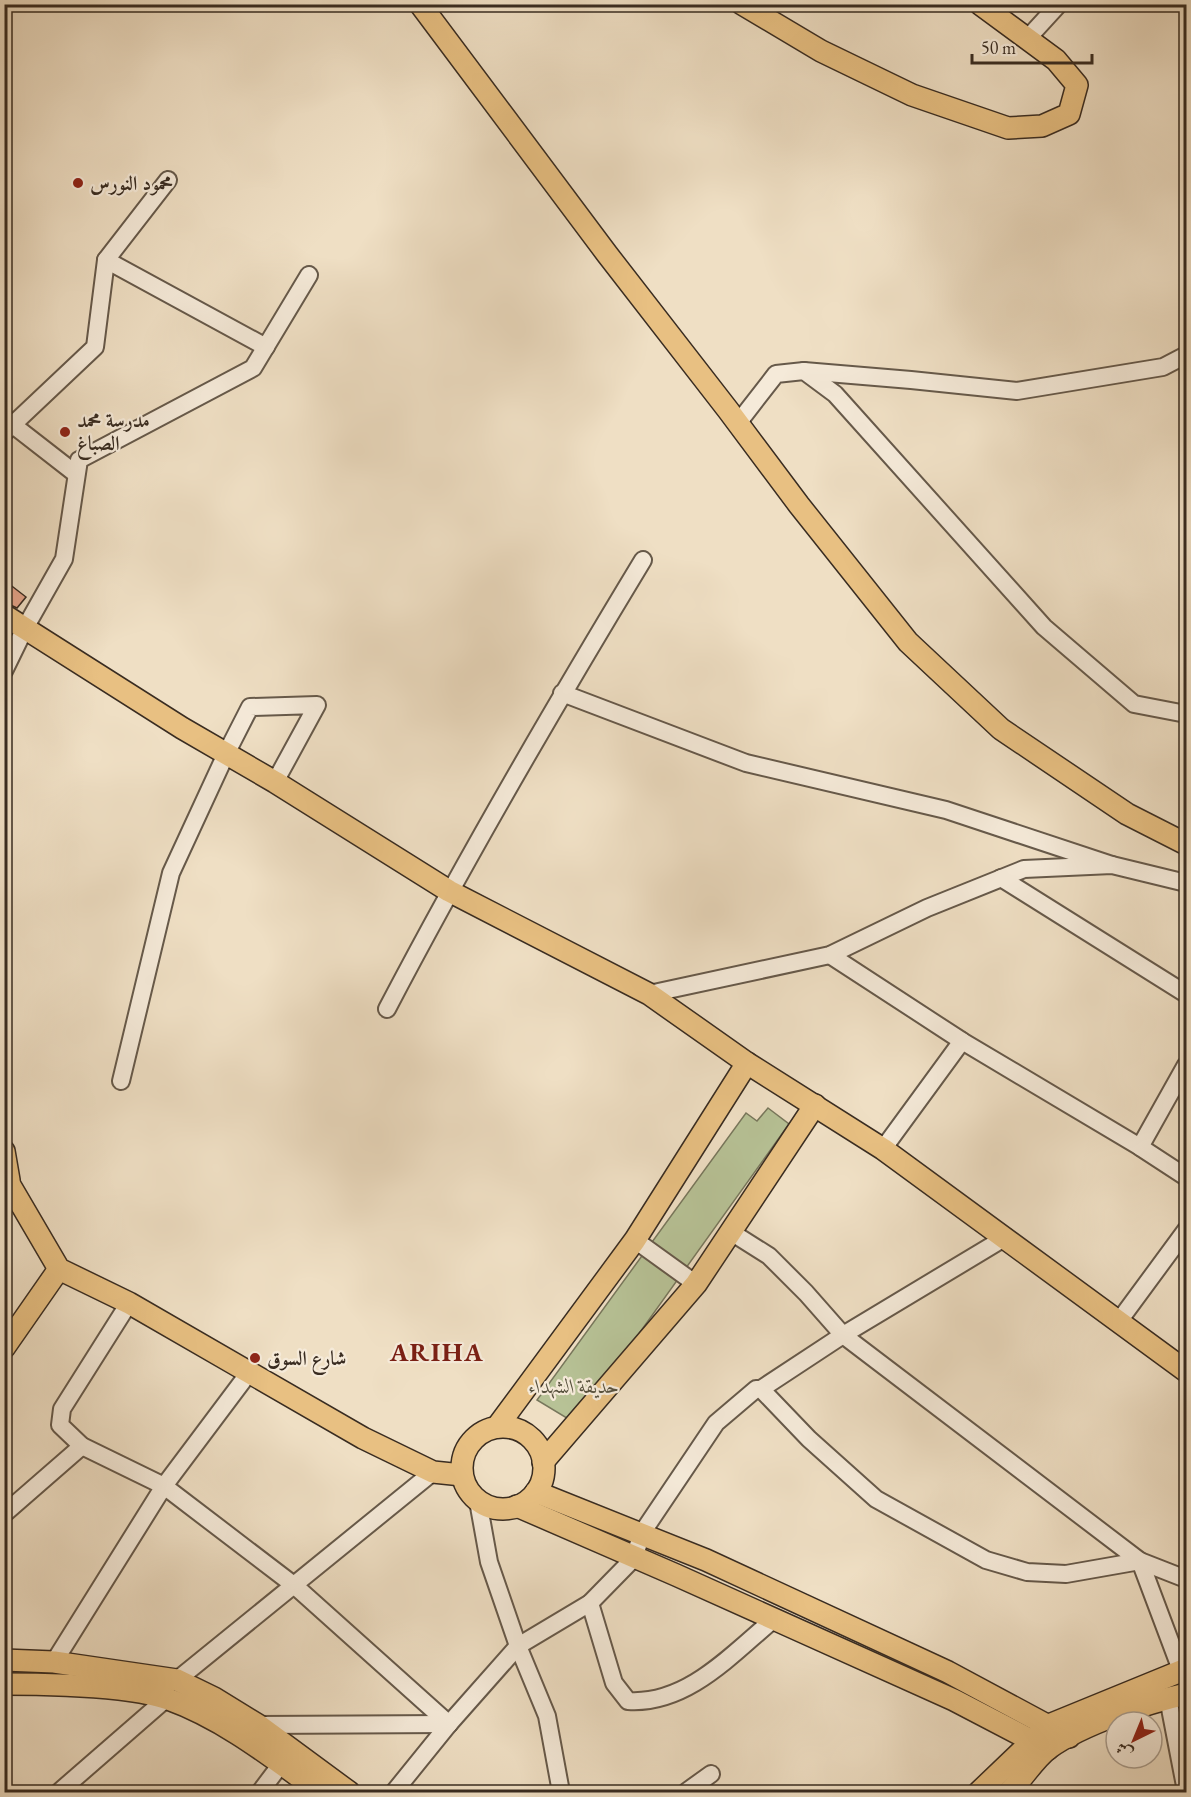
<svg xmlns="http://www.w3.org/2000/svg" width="1191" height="1797" font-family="'EB Garamond',Amiri,serif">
<rect width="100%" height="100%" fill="#efdfc4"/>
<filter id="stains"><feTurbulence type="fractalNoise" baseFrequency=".00333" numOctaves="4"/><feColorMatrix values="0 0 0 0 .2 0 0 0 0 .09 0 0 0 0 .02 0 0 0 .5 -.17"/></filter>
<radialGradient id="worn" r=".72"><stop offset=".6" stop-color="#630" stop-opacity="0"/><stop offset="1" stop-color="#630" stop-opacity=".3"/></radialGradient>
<path fill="#b7c296" stroke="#78775c" stroke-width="1.5" d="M768,1108L789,1124L575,1423L537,1400L746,1113L757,1121Z"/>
<path fill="#e4a48a" stroke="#392c21" stroke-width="1.5" d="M4,580L26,597L17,608L4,602Z"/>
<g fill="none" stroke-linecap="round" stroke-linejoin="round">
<defs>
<g id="minor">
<path d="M1027,39L1059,4"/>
<path d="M106,260L266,347"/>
<path d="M804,371L911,380L1017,391L1163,367L1186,355"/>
<path d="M4,418L76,474"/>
<path d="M738,423L776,374L804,371L835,394L1044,627L1134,704L1186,714"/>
<path d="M4,433L95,347L106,260L168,180"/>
<path d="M4,671L25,628L64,559L79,460L253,368L309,275"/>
<path d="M562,693L746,763L946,810L1112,865"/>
<path d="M1001,878L1186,994"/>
<path d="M830,955L962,1041L1140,1147L1186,1177"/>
<path d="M649,994L830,955L927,908L1024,869L1112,865L1186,883"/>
<path d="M387,1009C467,856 554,707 643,560"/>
<path d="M121,1081L171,873L226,754L250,707L317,705L275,782"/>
<path d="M1140,1147L1186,1065"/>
<path d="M883,1149L962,1041"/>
<path d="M731,1232L769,1256L806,1293L843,1335L1140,1561L1181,1670"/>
<path d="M635,1240L696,1284"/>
<path d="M129,1303L62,1409L60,1425L82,1446L164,1486L295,1586L449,1724"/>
<path d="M1119,1321L1186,1230"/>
<path d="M761,1389L809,1439L876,1499L986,1560L1027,1572L1066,1574L1140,1561L1186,1579"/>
<path d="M478,1501L489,1562L518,1646L547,1716L561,1792"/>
<path d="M4,1514L82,1446"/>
<path d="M590,1603L614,1683L628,1701C687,1705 732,1654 774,1619"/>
<path d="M54,1662L164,1486L248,1374"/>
<path d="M177,1680L433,1472"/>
<path d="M1168,1698L1186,1791"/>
<path d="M258,1725L449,1724"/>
<path d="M59,1792L167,1698"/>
<path d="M260,1792L281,1764"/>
<path d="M394,1792L449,1724L518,1646L590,1603L634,1558L642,1533L716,1423L756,1389H761L843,1335L1006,1237"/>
<path d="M686,1792L711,1774"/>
</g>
<g id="major">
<path d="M420,4L607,254L728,410L799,505L908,642L1001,729L1127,814L1186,844"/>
<path d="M742,4L821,51L912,95L1008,128L1042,126L1069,114L1077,85L1056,60L980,4"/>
<path d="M4,615L182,728L275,782L449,891L649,994L747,1063L883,1149L1186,1371"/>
<path d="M4,1151L9,1180"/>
<path d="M4,1175L59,1269L129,1303L363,1438L433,1472L462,1475"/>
<path d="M4,1348L59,1269"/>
<circle cx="503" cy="1468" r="41"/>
<path d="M497,1427L635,1240L747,1063"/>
<path d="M543,1462L696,1284L815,1105"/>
<path d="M536,1492L706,1560L948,1672L1069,1737"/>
<path d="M517,1506L676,1575L954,1700L1048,1749"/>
<path d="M4,1660L54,1662L177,1680L214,1698L258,1725L349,1792"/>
<path d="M4,1684C43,1684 81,1685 119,1689C136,1691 152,1693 168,1699C224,1719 273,1758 320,1792"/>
<path d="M979,1792L1049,1725L1186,1669"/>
<path d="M1009,1792C1023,1779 1034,1759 1049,1748C1083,1724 1146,1703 1186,1694"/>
</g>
</defs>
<use href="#minor" stroke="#66594a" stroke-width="20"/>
<use href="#major" stroke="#392c21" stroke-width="24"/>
<use href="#minor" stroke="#f5ead9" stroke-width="16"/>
<use href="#major" stroke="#e8c082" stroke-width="21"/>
</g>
<g fill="#8f2418" stroke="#f5ead9" stroke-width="2">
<circle cx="78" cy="183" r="6"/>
<circle cx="65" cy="432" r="6"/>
<circle cx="255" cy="1358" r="6"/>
</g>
<g text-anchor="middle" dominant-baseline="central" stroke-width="4.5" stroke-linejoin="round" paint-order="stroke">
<g font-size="20" font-weight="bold" fill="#392c21" stroke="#f5ead9" text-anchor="start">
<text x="90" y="183">محمود النورس</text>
<text x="77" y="420">مدرسة محمد<tspan x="77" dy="23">الصباغ</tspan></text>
<text x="267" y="1358">شارع السوق</text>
</g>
<g font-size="20" font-style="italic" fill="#58523e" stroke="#f5ead9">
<text x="574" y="1386">حديقة الشهداء</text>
</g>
<g font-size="26" font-weight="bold" letter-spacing="1.5" fill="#7a1f14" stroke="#f5ead9">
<text x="437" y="1352">ARIHA</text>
</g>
</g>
<rect width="1191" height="1797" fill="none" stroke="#efdfc4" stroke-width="24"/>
<rect x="6" y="6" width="1179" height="1785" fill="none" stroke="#392c21" stroke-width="3"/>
<rect x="12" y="12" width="1167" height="1773" fill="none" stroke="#392c21" stroke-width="1.5"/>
<g transform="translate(1134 1740) rotate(223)"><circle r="28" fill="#f5ead9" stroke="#aa9e8f" stroke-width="1.5"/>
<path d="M0-4.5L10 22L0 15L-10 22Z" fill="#8f2418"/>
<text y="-9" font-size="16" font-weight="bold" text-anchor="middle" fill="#392c21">ش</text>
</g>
<path d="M972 54v9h120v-9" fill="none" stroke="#392c21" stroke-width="3"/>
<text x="981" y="54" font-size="18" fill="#392c21" stroke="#f5ead9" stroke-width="4.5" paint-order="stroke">50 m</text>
<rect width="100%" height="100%" filter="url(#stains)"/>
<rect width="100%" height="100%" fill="url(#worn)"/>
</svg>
